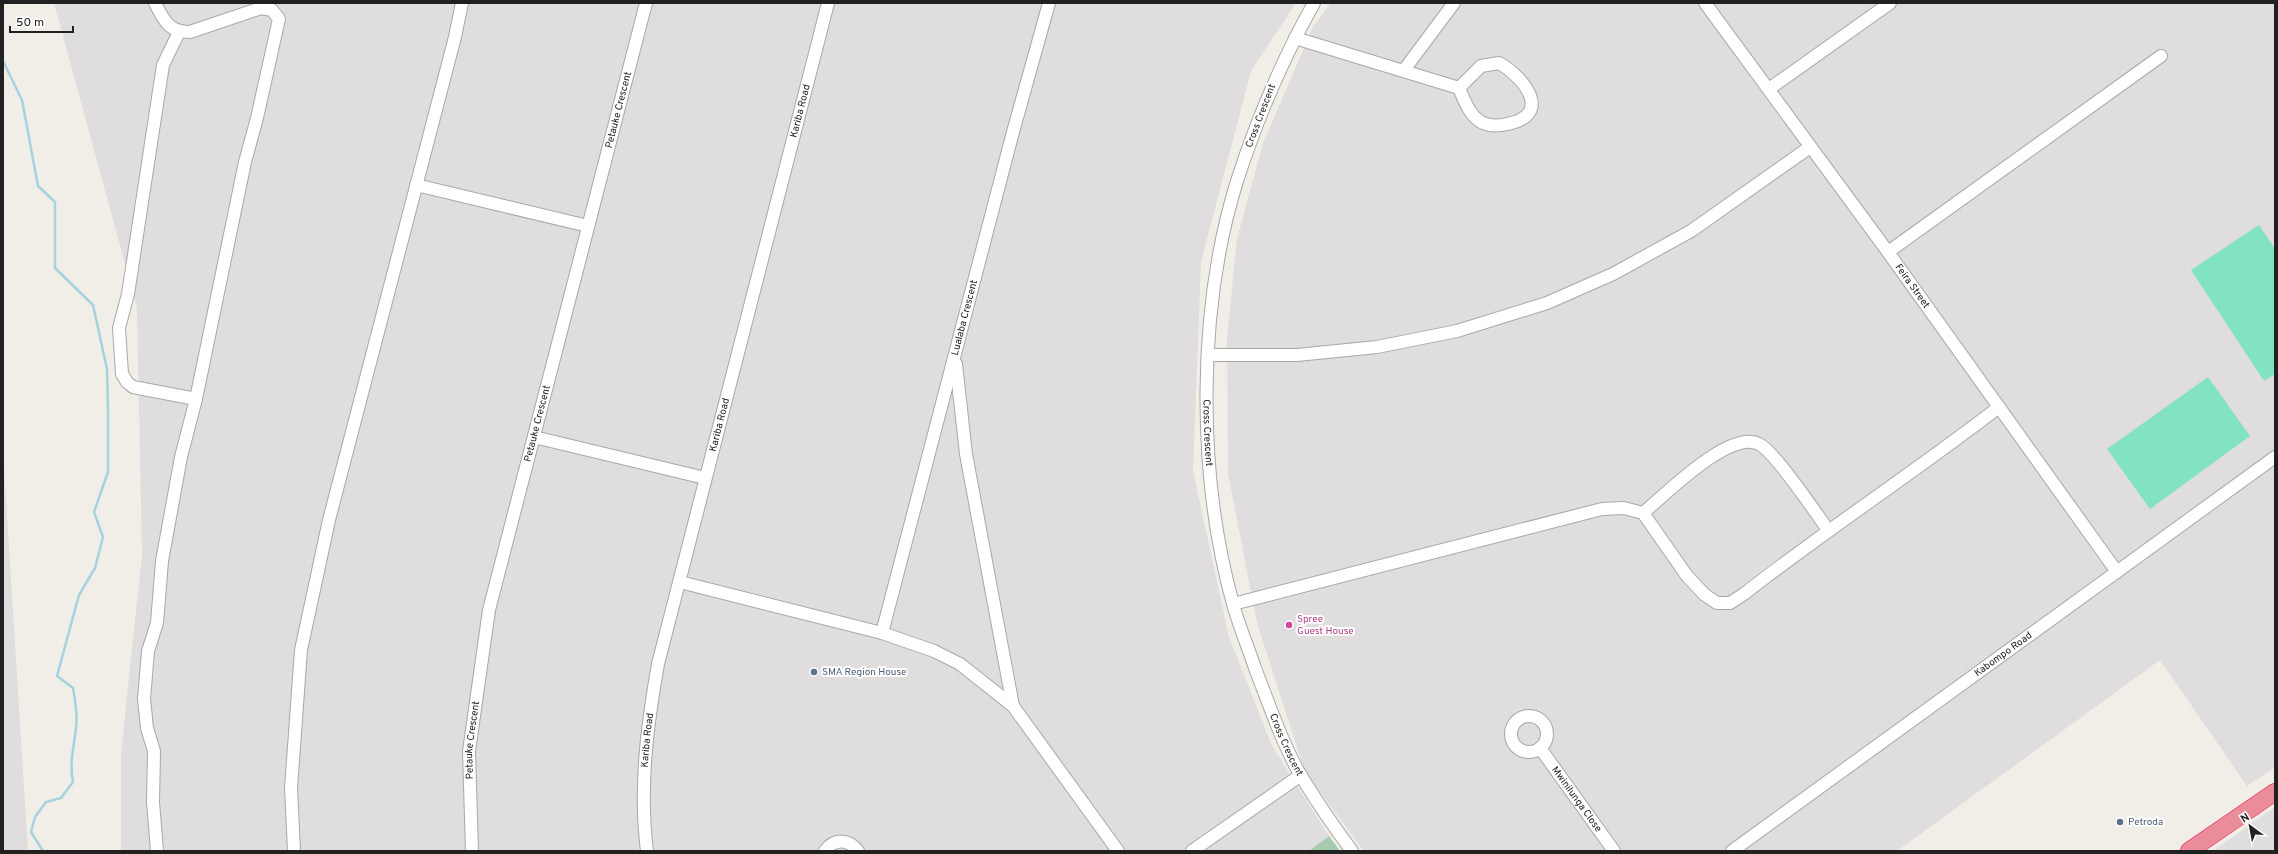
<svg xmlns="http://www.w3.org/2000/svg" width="2278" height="854" font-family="Overpass,sans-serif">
<rect width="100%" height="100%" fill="#f1eee7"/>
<g fill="#dfdddd">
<path d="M54,3H1296L1251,71L1201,262L1193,471L1229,637L1272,746L1329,836L1309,851H121V753L142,555L137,308Z"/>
<path d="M1331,3H2275V767L2247,786L2160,660L1897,851H1364L1305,772L1257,623L1228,473L1227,338L1237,239L1263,143L1313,27Z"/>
<path d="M3,451L28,851H3Z"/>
<path d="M2275,807V851H2213Z"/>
</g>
<path fill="#a7cbad" d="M1329,836L1340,851H1309Z"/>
<g fill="#82e3c0">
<path d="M2259,225L2275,249V374L2264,381L2191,270Z"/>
<path d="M2208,377L2250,436L2150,509L2107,449Z"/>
</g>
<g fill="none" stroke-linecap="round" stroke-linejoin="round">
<path stroke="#a6d2e0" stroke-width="2.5" d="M3,61L22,100L38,186L55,202V268L93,305L107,369L108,409V472L94,512L103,537L95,568L79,595L57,676L73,688C75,700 78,714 76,728C74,747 69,763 73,782L61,798L46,802L35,817L31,832L43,851"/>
<defs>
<g id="minor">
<path d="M155,3C164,20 168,32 190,32L261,8L272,10L279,19L257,118L245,162L196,399L181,457L162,561L157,623L148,651L144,699L147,728L154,751L153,802L157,851"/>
<path id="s1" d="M1314,3C1282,60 1257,119 1237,181C1197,310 1197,474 1233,604C1239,626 1248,647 1255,668C1269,704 1282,743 1301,776C1317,802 1334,827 1352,851"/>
<path id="s2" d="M1705,3L1888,252L2117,572"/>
<path d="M179,32L163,65L128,294L119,328L122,374L127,382L133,387L196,399"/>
<path d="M1295,38L1459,88C1464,100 1470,117 1483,123C1490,126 1499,126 1507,124C1554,115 1524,77 1499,63L1481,66L1459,88"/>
<path d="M1404,70L1454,3"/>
<path d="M1769,89L1890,3"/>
<path d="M416,185L588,226"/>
<path d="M1888,252L2161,56"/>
<path d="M1208,355H1297L1377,347L1457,331L1547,303L1613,274L1691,231L1810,147"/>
<path d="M956,364L966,454L1013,706"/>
<path d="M534,437L705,478"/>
<path d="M1643,513C1666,494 1730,429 1759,444C1774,451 1816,513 1828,530"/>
<path d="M680,582L882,633L934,651L960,664L1013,706L1118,851"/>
<path d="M1233,604L1602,509L1624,508L1643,513L1687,576L1705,595L1717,603H1730L1744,594C1827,529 1915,472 1999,407"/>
<path id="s3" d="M882,633L1013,132L1049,3"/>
<circle cx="1529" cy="734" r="18"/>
<path id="s4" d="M1540,748L1614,851"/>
<path d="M294,851L291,788L301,650L329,520L455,37L462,3"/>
<path id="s5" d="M472,851L469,751L489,610L646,3"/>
<path id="s6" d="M647,851C639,788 647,726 658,664L828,3"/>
<path d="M825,851C834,838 849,839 858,851"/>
<path d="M1192,851L1301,775"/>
<path id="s7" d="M1732,851L2275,457"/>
</g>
<path id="highway" d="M2189,851L2275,792"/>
</defs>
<use href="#minor" stroke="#a8a8a8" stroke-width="14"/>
<use href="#highway" stroke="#e3205e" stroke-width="18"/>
<use href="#minor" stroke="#fff" stroke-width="12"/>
<use href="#highway" stroke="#eb8c9b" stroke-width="17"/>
</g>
<circle fill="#d1479c" stroke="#fff" stroke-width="1.5" cx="1289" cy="625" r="4"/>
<g fill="#5c6f8a" stroke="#fff" stroke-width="1.5">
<circle cx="814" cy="672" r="4"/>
<circle cx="2120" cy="822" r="4"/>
</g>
<g text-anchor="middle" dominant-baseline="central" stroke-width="4" stroke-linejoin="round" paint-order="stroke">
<g font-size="10" fill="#212121" stroke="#fff">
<text stroke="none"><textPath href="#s5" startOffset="759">Petauke Crescent</textPath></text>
<text stroke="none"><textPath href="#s6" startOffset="759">Kariba Road</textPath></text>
<text transform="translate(1261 116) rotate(-69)">Cross Crescent</text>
<text stroke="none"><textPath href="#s2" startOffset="351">Feira Street</textPath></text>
<text stroke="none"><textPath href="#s3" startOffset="326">Lualaba Crescent</textPath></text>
<text stroke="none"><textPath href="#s5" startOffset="435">Petauke Crescent</textPath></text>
<text stroke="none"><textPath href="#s6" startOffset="435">Kariba Road</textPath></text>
<text stroke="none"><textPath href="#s1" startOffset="449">Cross Crescent</textPath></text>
<text stroke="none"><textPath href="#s7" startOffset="335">Kabompo Road</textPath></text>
<text stroke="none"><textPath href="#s5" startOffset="111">Petauke Crescent</textPath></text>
<text stroke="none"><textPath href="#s6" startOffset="111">Kariba Road</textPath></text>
<text stroke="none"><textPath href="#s1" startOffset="773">Cross Crescent</textPath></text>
<text stroke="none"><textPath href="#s4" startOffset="63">Mwinilunga Close</textPath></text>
</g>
<g font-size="10" fill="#b23c85" stroke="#fff" text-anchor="start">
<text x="1297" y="619">Spree<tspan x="1297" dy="12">Guest House</tspan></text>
</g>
<g font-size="10" fill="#4e5e75" stroke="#fff" text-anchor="start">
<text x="822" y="672">SMA Region House</text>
<text x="2128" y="822">Petroda</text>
</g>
</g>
<rect width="2278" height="854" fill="none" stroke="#212121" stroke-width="8"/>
<g transform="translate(2250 826) rotate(328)" stroke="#ffffff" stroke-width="3" paint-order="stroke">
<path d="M0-3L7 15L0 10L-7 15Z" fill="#212121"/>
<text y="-6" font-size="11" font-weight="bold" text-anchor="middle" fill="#212121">N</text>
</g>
<path d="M10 26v6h63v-6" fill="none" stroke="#212121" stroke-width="2"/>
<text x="16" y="26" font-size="12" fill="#212121" stroke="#ffffff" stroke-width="3" paint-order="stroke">50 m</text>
</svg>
